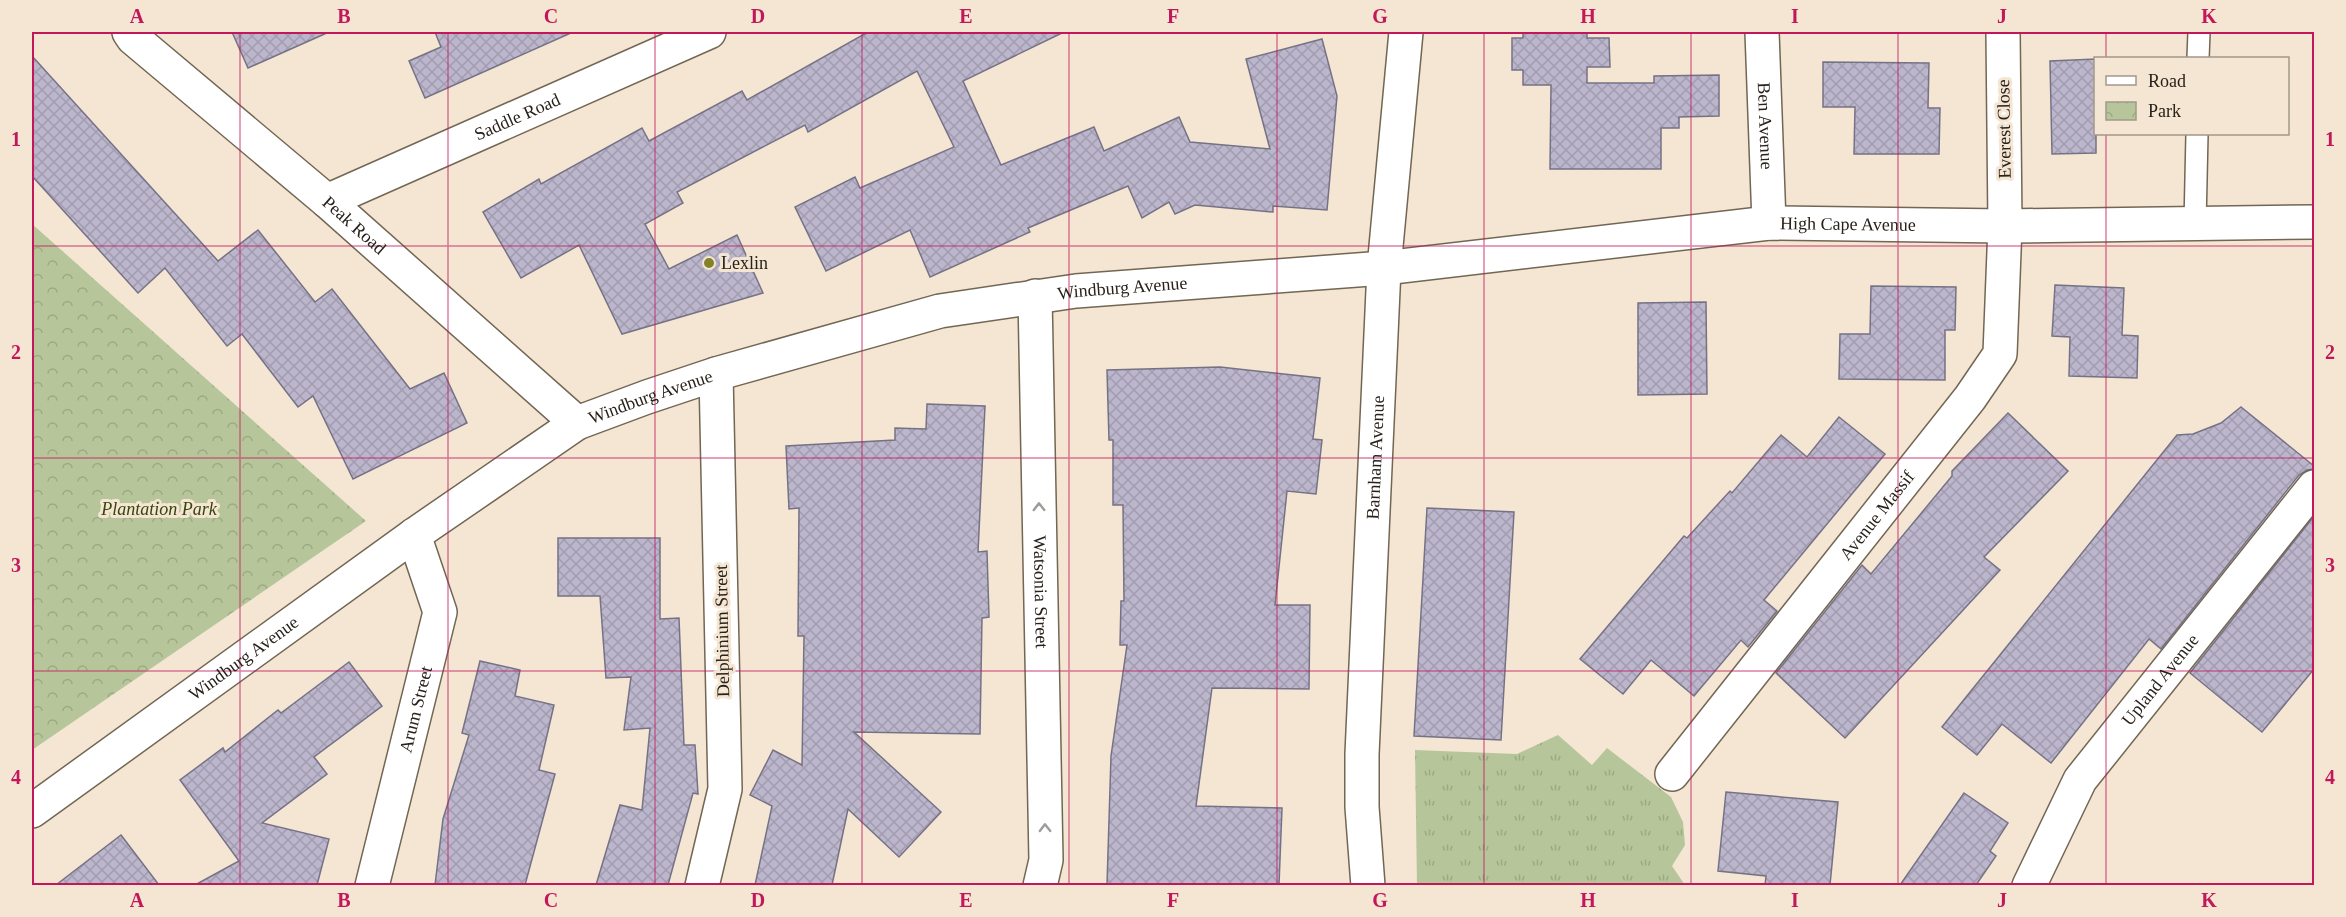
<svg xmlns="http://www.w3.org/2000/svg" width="2346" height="917" font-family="Georgia,serif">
<defs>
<pattern id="grass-tufts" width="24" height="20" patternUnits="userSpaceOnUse" patternTransform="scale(1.5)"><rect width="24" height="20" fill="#b6c69a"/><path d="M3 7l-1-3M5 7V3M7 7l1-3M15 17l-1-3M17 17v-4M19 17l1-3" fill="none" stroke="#9caa84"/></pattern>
<pattern id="park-crowns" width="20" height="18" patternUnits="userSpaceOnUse" patternTransform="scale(1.5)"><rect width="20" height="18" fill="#b6c69a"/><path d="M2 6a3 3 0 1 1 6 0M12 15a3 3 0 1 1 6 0" fill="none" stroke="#9caa84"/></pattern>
<pattern id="building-cross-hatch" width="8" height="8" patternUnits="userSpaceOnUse" patternTransform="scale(1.5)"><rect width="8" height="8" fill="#bbb6cc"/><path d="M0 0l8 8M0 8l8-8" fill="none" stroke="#a19caf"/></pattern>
</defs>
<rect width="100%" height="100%" fill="#f4e6d2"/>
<path fill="url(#grass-tufts)" d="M1558,735L1592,765L1607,748L1671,797L1683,822L1685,845L1672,866L1685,885H1417L1415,750L1517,754Z"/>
<path fill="url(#park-crowns)" d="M32,224L366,521L32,750Z"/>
<g fill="url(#building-cross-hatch)" stroke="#767286" stroke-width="1.5">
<path d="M232,32H329L248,68Z"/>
<path d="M435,32H573L425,98L409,61L441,47Z"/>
<path d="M868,32H1064L963,81L1001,165L1094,127L1104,151L1179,117L1190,142L1270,149L1246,59L1322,39L1337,96L1327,210L1273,206V212L1195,205L1175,214L1169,202L1142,218L1128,186L1028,228L1030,232L930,277L910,230L826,271L795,207L855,177L860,188L954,147L917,71L808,132L805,125L677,192L683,203L645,224L669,269L737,235L763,293L622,334L579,245L521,278L483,212L539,179L541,184L642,128L649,141L742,91L747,100Z"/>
<path d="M1523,32H1587V38H1609L1610,67H1587V83H1654V76L1719,75V116L1679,117V128H1661V169H1550L1551,85H1523V70H1512V38H1523Z"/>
<path d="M32,56L218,261L258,230L315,302L332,289L410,389L444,373L467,423L353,479L313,396L298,407L242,334L227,346L165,268L138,293L32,176Z"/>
<path d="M2096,59V153L2052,154L2050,61Z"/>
<path d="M1823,62L1929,63L1928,108H1940L1939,154H1854L1855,107H1823Z"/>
<path d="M2055,285L2124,288L2122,335L2138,336L2137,378L2069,376L2070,337L2052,336Z"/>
<path d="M1871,286L1956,287L1955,330H1945V380L1839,379L1840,334H1870Z"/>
<path d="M1706,302L1707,394L1638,395V303Z"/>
<path d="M1220,367L1320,378L1313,439L1322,440L1316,494L1287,491L1275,605H1310L1309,689L1212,688L1196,806L1282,808L1279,885H1107L1111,756L1127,645H1120L1121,601H1124L1123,505H1113V440H1109L1107,370Z"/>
<path d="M927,404L985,406L978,552L987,551L989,617L982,618L980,734L854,732L941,812L899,857L848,809L832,885H755L772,806L750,795L773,750L802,765L804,636H798L799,508L789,509L786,446L895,440V428L926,429Z"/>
<path d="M2241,407L2314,466V469L2307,470L2299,475L2161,649L2149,639L2051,763L2002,724L1977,755L1942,727L2177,435L2193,434L2221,423Z"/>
<path d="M2008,413L2068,471L1984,557L2000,570L1845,738L1776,673L1862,565L1871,574L1952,476V471Z"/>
<path d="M1839,417L1885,454L1764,600L1777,611L1748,647L1741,640L1694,696L1651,660L1623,694L1580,659L1684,536L1687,538L1730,491L1732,493L1781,435L1807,457Z"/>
<path d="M1427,508L1514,512L1501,740L1414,736Z"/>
<path d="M2314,516V669L2262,732L2190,673Z"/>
<path d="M558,538H660V619L679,618L684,745H695L698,794L693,793L668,885H596L620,805L642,810L650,728L624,730L631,677L606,678L600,596H558Z"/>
<path d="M480,661L520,670L515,696L554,705L539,770L555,774L525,885H435L443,819L469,735L462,733Z"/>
<path d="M349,662L382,706L314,757L327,774L262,823L329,839L317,885H195L239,861L180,780L223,748L225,752L278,710L281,713Z"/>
<path d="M1726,792L1838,802L1830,885H1765L1766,876L1718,871Z"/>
<path d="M1964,793L2008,823L1990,851L1996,856L1976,885H1900Z"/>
<path d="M121,835L159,885H56Z"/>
</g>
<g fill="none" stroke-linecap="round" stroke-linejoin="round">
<defs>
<g id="lane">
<path d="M2198,58L2199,32"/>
<path d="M2195,224L2197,134"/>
</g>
<g id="street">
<path id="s1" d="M129,32L133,38L327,201L577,423"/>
<path id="s2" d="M1762,32L1769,223"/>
<path id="s3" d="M327,201L709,32"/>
<path id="s4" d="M1035,296L1046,860L1040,886"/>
<path id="s5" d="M1672,774L1970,398L2000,354L2005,226L2003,32"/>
<path id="s6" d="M32,811L414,535L577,423L647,397L716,374L940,311L1076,291L1384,268L1769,223L2005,226L2314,222"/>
<path id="s7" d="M372,886L440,612L414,535"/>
<path d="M702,886L725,789L716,374"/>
<path id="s8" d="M1368,886L1362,807V754L1384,268L1406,32"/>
<path id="s9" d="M2029,886L2080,780L2314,487"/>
</g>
</defs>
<use href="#lane" stroke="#726654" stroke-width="24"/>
<use href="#street" stroke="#726654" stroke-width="36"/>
<use href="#lane" stroke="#fff" stroke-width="21"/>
<use href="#street" stroke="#fff" stroke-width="33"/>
</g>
<defs><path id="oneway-chevron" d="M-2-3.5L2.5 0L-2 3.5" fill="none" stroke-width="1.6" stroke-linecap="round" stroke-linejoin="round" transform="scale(1.5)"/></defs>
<g stroke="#9e9c98">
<use href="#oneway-chevron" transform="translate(1039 507) rotate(-91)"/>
<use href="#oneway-chevron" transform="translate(1045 828) rotate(-91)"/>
</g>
<path fill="none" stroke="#c2185b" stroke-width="1.5" stroke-opacity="0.55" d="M240,32V886M448,32V886M655,32V886M862,32V886M1069,32V886M1277,32V886M1484,32V886M1691,32V886M1898,32V886M2106,32V58M2106,134V886M32,246H2314M32,458H2314M32,671H2314"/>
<circle fill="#83822b" stroke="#f4e6d2" stroke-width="2" cx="709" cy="263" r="6"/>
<g text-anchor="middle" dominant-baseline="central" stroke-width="6" stroke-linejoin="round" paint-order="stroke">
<g font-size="18" fill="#28221b" stroke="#f4e6d2">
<text stroke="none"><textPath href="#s3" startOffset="208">Saddle Road</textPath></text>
<text stroke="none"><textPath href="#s2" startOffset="94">Ben Avenue</textPath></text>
<text transform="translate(2004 129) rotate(-91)">Everest Close</text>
<text stroke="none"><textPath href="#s6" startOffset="1962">High Cape Avenue</textPath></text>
<text stroke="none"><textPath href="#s1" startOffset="297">Peak Road</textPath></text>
<text stroke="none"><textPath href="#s6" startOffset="1233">Windburg Avenue</textPath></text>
<text stroke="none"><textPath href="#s6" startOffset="747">Windburg Avenue</textPath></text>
<text stroke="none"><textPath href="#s8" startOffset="429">Barnham Avenue</textPath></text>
<text stroke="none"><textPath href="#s5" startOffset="330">Avenue Massif</textPath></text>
<text stroke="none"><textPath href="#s4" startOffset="296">Watsonia Street</textPath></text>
<text transform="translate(722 631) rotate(-91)">Delphinium Street</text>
<text stroke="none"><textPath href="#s6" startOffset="261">Windburg Avenue</textPath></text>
<text stroke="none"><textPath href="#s9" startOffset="246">Upland Avenue</textPath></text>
<text stroke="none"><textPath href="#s7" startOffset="182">Arum Street</textPath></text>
</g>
<g font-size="18" fill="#28221b" stroke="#f4e6d2" text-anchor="start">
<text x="721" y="263">Lexlin</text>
</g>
<g font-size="18" font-style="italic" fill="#36450d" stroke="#f4e6d2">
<text x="159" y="509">Plantation Park</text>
</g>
</g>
<rect width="2346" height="917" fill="none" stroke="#f4e6d2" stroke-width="66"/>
<rect x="2094" y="57" width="195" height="78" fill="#f4e6d2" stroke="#a29889" stroke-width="1.5"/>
<rect x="2106" y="76" width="30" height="9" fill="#ffffff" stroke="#a29889" stroke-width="1.5"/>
<text x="2148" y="87" font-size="18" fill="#28221b">Road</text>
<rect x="2106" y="102" width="30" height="18" fill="url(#park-crowns)" stroke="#a29889" stroke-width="1.5"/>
<text x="2148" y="117" font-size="18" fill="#28221b">Park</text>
<rect x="33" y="33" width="2280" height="851" fill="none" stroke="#c2185b" stroke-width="2"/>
<g font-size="20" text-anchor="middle" font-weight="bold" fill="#c2185b">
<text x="137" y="23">A</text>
<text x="344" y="23">B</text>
<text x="551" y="23">C</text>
<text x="758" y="23">D</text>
<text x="966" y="23">E</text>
<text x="1173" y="23">F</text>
<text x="1380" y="23">G</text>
<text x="1588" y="23">H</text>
<text x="1795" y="23">I</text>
<text x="2002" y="23">J</text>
<text x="2209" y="23">K</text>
<text x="16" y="146">1</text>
<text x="2330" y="146">1</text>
<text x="16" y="359">2</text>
<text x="2330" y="359">2</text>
<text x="16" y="572">3</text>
<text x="2330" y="572">3</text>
<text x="16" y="784">4</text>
<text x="2330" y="784">4</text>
<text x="137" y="907">A</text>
<text x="344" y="907">B</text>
<text x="551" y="907">C</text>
<text x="758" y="907">D</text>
<text x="966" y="907">E</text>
<text x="1173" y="907">F</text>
<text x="1380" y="907">G</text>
<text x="1588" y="907">H</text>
<text x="1795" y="907">I</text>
<text x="2002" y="907">J</text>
<text x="2209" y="907">K</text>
</g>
</svg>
